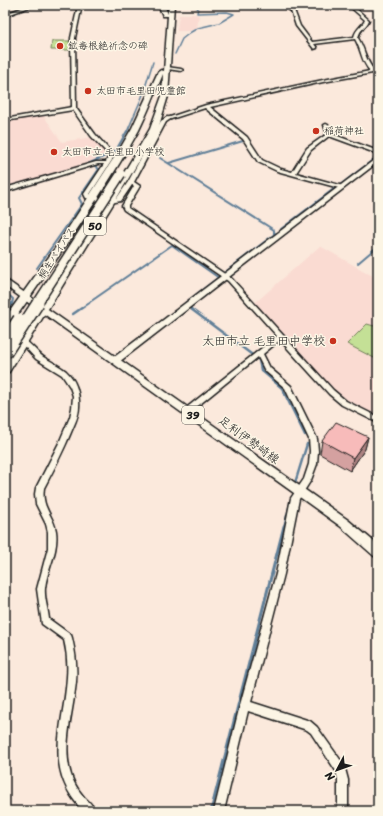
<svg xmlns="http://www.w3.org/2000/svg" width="383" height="816" font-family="Sriracha,'Klee One',sans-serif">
<rect width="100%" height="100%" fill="#fbe9dc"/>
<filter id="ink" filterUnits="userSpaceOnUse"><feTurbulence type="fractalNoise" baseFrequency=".025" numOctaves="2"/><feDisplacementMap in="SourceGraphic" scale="8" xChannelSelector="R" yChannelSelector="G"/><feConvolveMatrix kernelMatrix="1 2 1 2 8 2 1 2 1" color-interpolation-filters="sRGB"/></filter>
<g filter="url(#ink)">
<g fill="#fadbd2">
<path d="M193,14L199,15L197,28L189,31H177L179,15Z"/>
<path d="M41,115H43L62,142L93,137L103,148L105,155L85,165L5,189V121Z"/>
<path d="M320,246L378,279V416L347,401L335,391L255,303Z"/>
</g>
<g fill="#c4e096" stroke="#707e59">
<path d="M52,41H70V50H51Z"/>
<path d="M378,322V360L347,344L367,324L374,326Z"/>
</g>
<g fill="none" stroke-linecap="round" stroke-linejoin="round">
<g stroke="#607f98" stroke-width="1.5">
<path d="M175,54L182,39L191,32L198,28L219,23L234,14L227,12L197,13L198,8L193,5"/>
<path d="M127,132L142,97L153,62"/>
</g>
<g stroke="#607f98" stroke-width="2">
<path d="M156,148L159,151"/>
<path d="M115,152L127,131"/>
<path d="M160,158L274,230V235"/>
<path d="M169,163L243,141"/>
<path d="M86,165L105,156"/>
<path d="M340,185L378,156"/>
<path d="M281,229L335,188"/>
<path d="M358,263L378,246"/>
<path d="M37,268L82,204L79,198L99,169L95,166"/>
<path d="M5,292L13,299L12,304"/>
<path d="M185,303L276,233"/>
<path d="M87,304L172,245L219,278"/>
</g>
<g stroke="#607f98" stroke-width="2.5">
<path d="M191,309L259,360L261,370L282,388L305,435"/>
<path d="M73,314L89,303"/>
<path d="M5,315L12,303"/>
<path d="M295,483L307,444"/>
<path d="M284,527L290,504"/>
</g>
<path stroke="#607f98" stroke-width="3" d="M211,811L284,526"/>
<defs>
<g id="minor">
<path d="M30,5H35L5,16V14Z"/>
<path d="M78,5H82L75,38L76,108L95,134L113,154L112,160L90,194V196L94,197V199L86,198L84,194L104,164H98L5,192V188L96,162H106L109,155L91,136L73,110L5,121V119L72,107L71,38Z"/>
<path d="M282,5H286L294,10L300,26L312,42L354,37C356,28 362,27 365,20L348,5H352L369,20C366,28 360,28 358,38C365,49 365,60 374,70H378V72L323,82L210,107L247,137L262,160L281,169L292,172L307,148L327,134L324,125L326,124L328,125L332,134L378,151V154L329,136L311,150L296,173L343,186V188H339L277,171L258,162L243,139L205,108L171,119L167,118L206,105L323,80L370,71C361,61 362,51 355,39L314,44L317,48L314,49L296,26L291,11Z"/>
<path d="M167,67L181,69L183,70L181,71L168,69H167Z"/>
<path d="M131,180L140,186L128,206V208L232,279L333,390L346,401L378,417V423L342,405L329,394L280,340L263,354L270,368L291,386L317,439L318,451L317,464L311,480L299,499L284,574L251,702L310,721L317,727L344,765L348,780V811H338V780L336,771L311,733L307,730L248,711L224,811H214L240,705L276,574L291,498L304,479L309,464L310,451L309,439L285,388L265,371L258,357L189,413H185L183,411L185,409L277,336L228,281L124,210L122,206L134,186L128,182Z"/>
<path d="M16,339C28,337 36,353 45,358C52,362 60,366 66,371C76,380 80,394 79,407C79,415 75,423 72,430C64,450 54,469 44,488C41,508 53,514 56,531C59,552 47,569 45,588C44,598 48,609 49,619L71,635L72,638C76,655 78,672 75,690C72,715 64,741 69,767C71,778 76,788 84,797C88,801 93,805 95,811H83C42,767 64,728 67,677C68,665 67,652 64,640L42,624L37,589L48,548V532L46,524L36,504L35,494L36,488L59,443L70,417L72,408L73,396L70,387L62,375L36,359L25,347L16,343L15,341Z"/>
</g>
<g id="tertiary">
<path d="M167,117L172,118L166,122L134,182L121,201L110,203L90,199V197L92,196L110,199L117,198L128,182L161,121Z"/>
<path d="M378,157V162L119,362H113L112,360L113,358Z"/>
</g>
<path id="primary" d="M5,279L348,520L378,545V557L374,556L340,526L5,286Z"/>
<path id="trunk" d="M158,5H164L168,14V5H174L168,96L158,129L118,196L9,372L5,373V361L110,196L150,129L162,96L163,74C155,93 148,112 139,130C101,198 53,264 9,327L5,328V318L56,247L121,147L132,128L158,72L161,70L164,71L168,16H163Z"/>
</defs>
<use href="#minor" stroke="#1c1c1c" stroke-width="3"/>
<use href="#tertiary" stroke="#1c1c1c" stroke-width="3"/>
<use href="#primary" stroke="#1c1c1c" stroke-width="3"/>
<use href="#trunk" stroke="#1c1c1c" stroke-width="3"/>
<use href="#minor" fill="#fcf5e5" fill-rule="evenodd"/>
<use href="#tertiary" fill="#fcf5e5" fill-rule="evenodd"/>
<use href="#primary" fill="#fcf5e5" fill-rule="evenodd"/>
<use href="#trunk" fill="#fcf5e5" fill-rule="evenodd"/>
<defs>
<path id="trunk-bridge-far1" d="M37,304L121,174"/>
<g id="trunk-bridge">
<path d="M5,340L19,319"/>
<path d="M5,354L38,303"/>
</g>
</defs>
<use href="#trunk-bridge-far1" stroke="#1c1c1c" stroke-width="11" stroke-linecap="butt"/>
<use href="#trunk-bridge" stroke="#1c1c1c" stroke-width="14" stroke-linecap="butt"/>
<use href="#trunk-bridge-far1" stroke="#fcf5e5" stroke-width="8"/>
<use href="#trunk-bridge" stroke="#fcf5e5" stroke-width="11"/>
</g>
<path fill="#d4a1a0" stroke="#1c1c1c" d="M368,437L365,449L350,471L320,454L322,441Z"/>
<path fill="#ad8382" stroke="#1c1c1c" d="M368,437L365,449L350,471L353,458Z"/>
<path fill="#f7bbba" stroke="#1c1c1c" d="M336,422L368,437L353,458L322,441Z"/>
</g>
<g fill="#c8321e" stroke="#fcf5e5" stroke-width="1.5">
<circle cx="60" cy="46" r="4"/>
<circle cx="88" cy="91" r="4"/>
<circle cx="316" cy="131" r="4"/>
<circle cx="54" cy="152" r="4"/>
<circle cx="333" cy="341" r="4"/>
</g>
<g text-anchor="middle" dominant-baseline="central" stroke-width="3" stroke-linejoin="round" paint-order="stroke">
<g font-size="10" fill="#1c1c1c" stroke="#fcf5e5" text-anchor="start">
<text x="68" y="46">鉱毒根絶祈念の碑</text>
<text x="96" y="91">太田市毛里田児童館</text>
<text x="324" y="131">稲荷神社</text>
<text x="62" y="152">太田市立 毛里田小学校</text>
</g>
<g font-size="10" fill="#1c1c1c" stroke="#fcf5e5">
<text transform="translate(57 253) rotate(-57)">桐生バイパス</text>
</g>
<g fill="#fcf5e5" stroke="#5f5d58" stroke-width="1">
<rect x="84" y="217" width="22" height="18" rx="3"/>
<rect x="182" y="406" width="22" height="18" rx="3"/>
</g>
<g font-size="11" font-weight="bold" fill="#1c1c1c">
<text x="95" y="226">50</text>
<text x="193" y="415">39</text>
</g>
<g font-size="12" fill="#1c1c1c" stroke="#fcf5e5" text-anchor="end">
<text x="325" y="341">太田市立 毛里田中学校</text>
</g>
<g font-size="12" fill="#1c1c1c" stroke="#fcf5e5">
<text transform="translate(249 440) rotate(36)">足利伊勢崎線</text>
</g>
</g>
<rect width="383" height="816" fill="none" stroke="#fcf5e5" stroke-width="20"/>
<rect x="10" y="10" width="363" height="796" fill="none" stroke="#1c1c1c" stroke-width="1.5" filter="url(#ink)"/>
<g transform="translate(337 770) rotate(229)" stroke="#fcf5e5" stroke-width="3" paint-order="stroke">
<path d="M0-3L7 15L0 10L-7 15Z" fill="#1c1c1c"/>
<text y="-6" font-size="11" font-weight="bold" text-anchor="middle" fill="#1c1c1c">N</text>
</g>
</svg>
